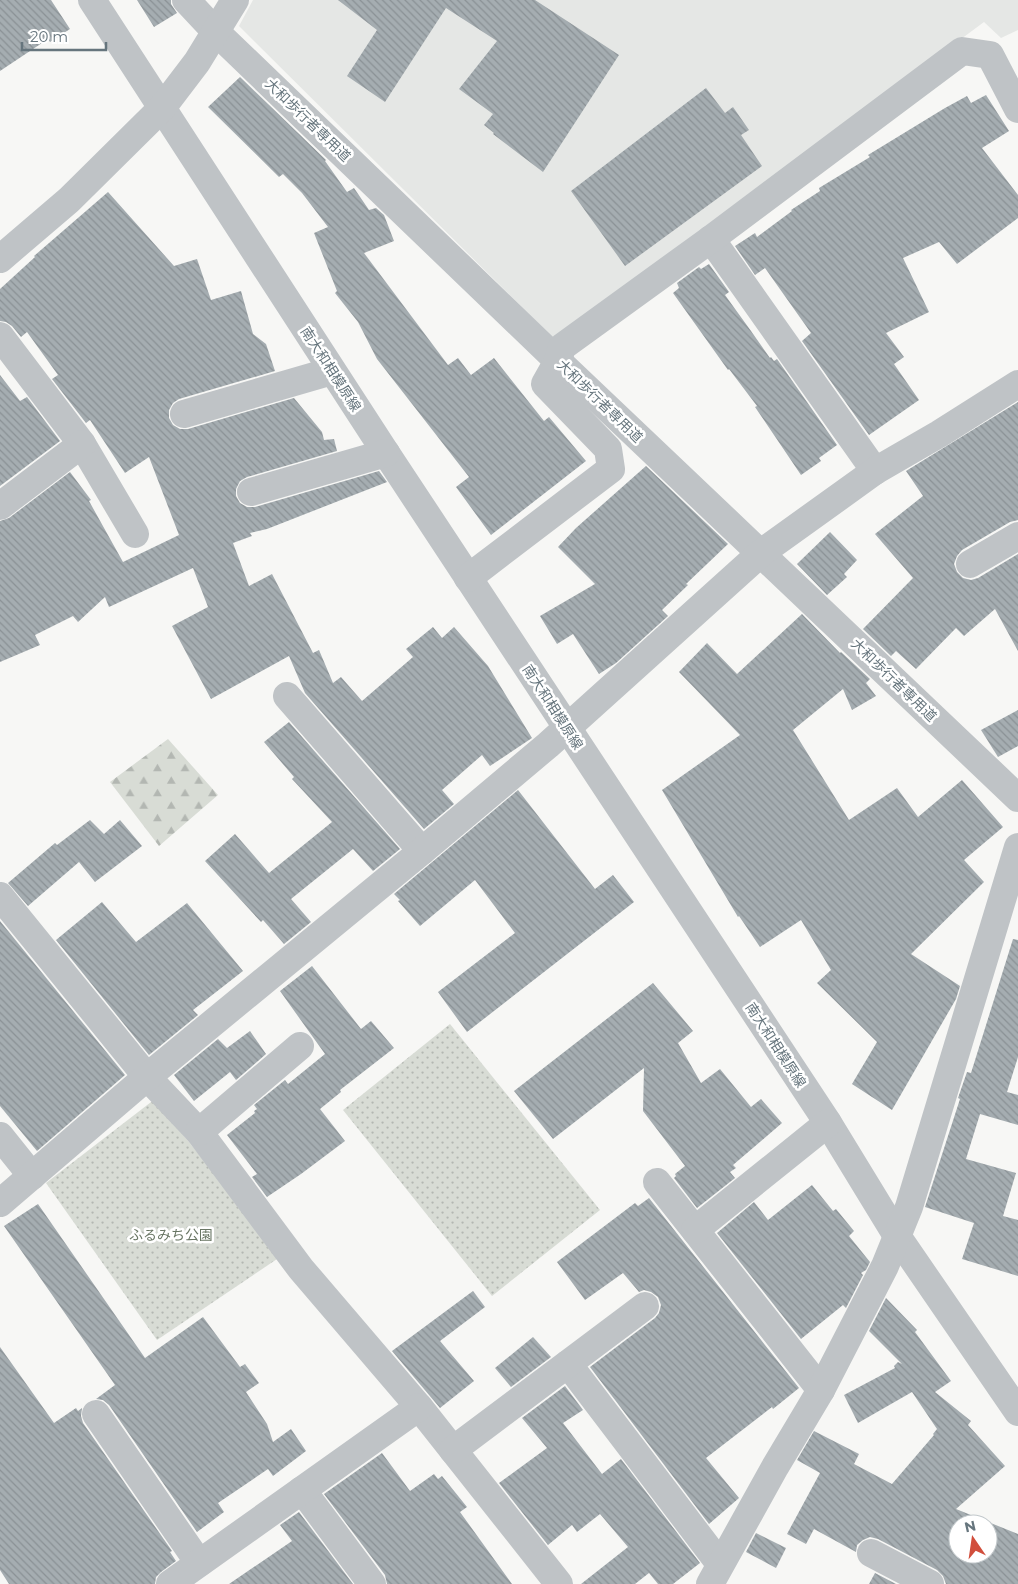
<svg xmlns="http://www.w3.org/2000/svg" width="1018" height="1584" font-family="Montserrat,'Noto Sans JP',sans-serif">
<defs>
<pattern id="forest-firs" width="22" height="20" patternUnits="userSpaceOnUse" patternTransform="scale(1.25)"><rect width="22" height="20" fill="#d8dcd5"/><path d="M5 1l3.5 6h-7zM16 11l3.5 6h-7z" fill="#b3b7b2"/></pattern>
<pattern id="park-dots" width="8" height="8" patternUnits="userSpaceOnUse" patternTransform="scale(1.25)"><rect width="8" height="8" fill="#d8dcd5"/><path d="M2 2h.1M6 6h.1" fill="none" stroke="#b3b7b2" stroke-width="1.8" stroke-linecap="round"/></pattern>
<pattern id="building-back-hatch" width="6" height="6" patternUnits="userSpaceOnUse" patternTransform="scale(1.25)"><rect width="6" height="6" fill="#a5adb1"/><path d="M-1 5l2 2M0 0l6 6M5-1l2 2" fill="none" stroke="#8a9195"/></pattern>
</defs>
<rect width="100%" height="100%" fill="#f7f7f5"/>
<path fill="#e5e7e5" d="M253,0H1018V30L1001,38L984,22L555,340L239,26Z"/>
<path fill="url(#forest-firs)" d="M168,739L218,795L159,846L110,782Z"/>
<g fill="url(#park-dots)">
<path d="M450,1024L600,1210L492,1296L343,1110Z"/>
<path d="M155,1099L280,1257L157,1340L46,1183Z"/>
</g>
<g fill="url(#building-back-hatch)" fill-rule="evenodd">
<path d="M0,0H51L70,29L50,42L48,39L0,71Z"/>
<path d="M137,0H171V4L177,13L154,27Z"/>
<path d="M338,0H535L619,55L543,172L493,134L494,133L484,125L493,114L459,89L497,41L446,8L385,102L347,76L377,30Z"/>
<path d="M240,77L326,160L325,161L347,192L354,188L369,210L376,208L384,215L394,241L364,253L448,365L458,358L471,375L494,358L544,421L549,417L586,461L491,535L456,487L469,477L377,359L358,322L335,293L337,291L314,233L328,227L302,193L283,174L279,177L208,107Z"/>
<path d="M706,88L725,113L733,107L749,130L741,135L762,166L625,266L571,191Z"/>
<path d="M986,95L1009,131L982,148L1018,195V218L957,264L939,242L903,258L929,312L886,333L904,357L894,364L919,400L869,435L802,341L811,333L765,268L755,275L735,246L755,233L757,237L792,211L791,210L820,191L819,188L870,157L868,155L945,108L967,96L971,103Z"/>
<path d="M108,192L174,266L197,259L211,300L241,291L253,334L266,344L275,371L179,399L173,403L169,410V418L173,425L180,429H188L294,398L322,432L324,440L334,439L337,451L247,477L240,481L236,489V496L240,503L247,507H255L379,471L387,482L267,529L250,533L252,536L233,543L249,586L272,574L313,653L319,650L333,683L341,677L362,701L413,657L406,649L433,627L442,638L454,627L488,666L532,738L490,766L482,755L442,790L454,804L424,829L305,693L289,656L211,699L172,626L208,607L193,568L109,607L105,597L78,622L73,616L35,635L40,645L0,662V521L9,518L70,472L91,500L89,501L123,562L179,535L149,457L125,473L90,420L86,423L52,379L58,375L27,332L21,337L12,326L6,322L0,321V289L35,257L34,256Z"/>
<path d="M709,264L729,292L725,295L751,331L770,358L771,357L774,361L777,359L837,445L819,458L821,461L801,475L755,407L757,406L729,369L728,370L673,293L679,288L677,283L699,267L701,269Z"/>
<path d="M0,375L20,401L27,397L60,441L0,486Z"/>
<path d="M1018,402V520L1010,522L962,550L957,556L954,564L957,572L963,578L971,580L978,578L1018,554V651L995,609L964,636L956,628L916,669L896,651L891,656L863,629L913,578L875,534L923,496L906,471Z"/>
<path d="M646,466L728,544L686,584L688,585L662,610L668,616L616,663L599,674L573,634L557,644L540,616L595,584L558,547L576,528Z"/>
<path d="M830,532L857,560L844,574L847,577L827,595L797,564Z"/>
<path d="M802,614L840,653L841,652L870,679L866,683L876,696L852,710L843,689L793,730L849,820L897,788L918,817L962,780L1003,827L964,860L984,882L911,954L960,986L956,999L892,1110L852,1084L877,1042L817,983L831,970L801,920L760,947L739,916L738,917L662,790L740,735L679,672L707,643L737,674Z"/>
<path d="M1018,710V746L998,757L981,730Z"/>
<path d="M289,722L400,849L373,871L353,849L291,899L311,922L284,944L263,920L261,922L205,861L235,834L269,873L332,822L292,779L294,777L264,742Z"/>
<path d="M518,790L595,889L613,875L634,902L467,1032L438,992L515,933L475,880L420,926L398,901L400,900L394,894Z"/>
<path d="M90,820L104,834L120,820L142,846L95,882L79,862L28,906L8,883L55,843L57,845Z"/>
<path d="M102,902L136,942L187,903L243,971L193,1010L198,1015L149,1055L56,940Z"/>
<path d="M0,921L125,1075L37,1151L0,1106Z"/>
<path d="M1013,939L1018,940V1057L1007,1092L1018,1095V1125L980,1114L966,1159L1016,1173L1003,1216L1018,1220V1276L962,1259L974,1223L925,1207L960,1099L958,1098L967,1072L971,1073Z"/>
<path d="M312,966L361,1029L371,1021L394,1048L340,1090L341,1092L320,1109L345,1141L301,1174L267,1197L252,1177L257,1174L227,1135L255,1113L254,1111L257,1109L254,1105L285,1080L288,1084L325,1054L280,991Z"/>
<path d="M653,983L693,1031L678,1043L701,1083L720,1069L751,1107L761,1099L782,1123L733,1165L736,1168L730,1172L735,1178L697,1208L674,1178L676,1176L675,1174L685,1166L643,1111L644,1068L553,1139L514,1091Z"/>
<path d="M250,1031L266,1054L236,1080L230,1072L194,1101L174,1075L218,1039L227,1048Z"/>
<path d="M812,1185L833,1211L836,1209L854,1231L849,1236L870,1262L866,1270L861,1273L863,1275L846,1308L843,1305L801,1339L717,1233L754,1202L768,1220Z"/>
<path d="M649,1198L799,1388L773,1409L772,1407L706,1458L739,1498L709,1524L590,1367L655,1318L659,1313L661,1305L658,1297L651,1292L644,1290L639,1292L623,1273L585,1300L557,1262L635,1203L638,1206Z"/>
<path d="M38,1204L145,1358L203,1317L240,1367L245,1364L259,1383L246,1392L267,1424L273,1442L291,1429L306,1451L273,1476L268,1469L218,1503L224,1512L197,1532L109,1405L103,1400L96,1399L115,1385L4,1226Z"/>
<path d="M473,1291L485,1307L440,1341L474,1381L440,1408L392,1351Z"/>
<path d="M886,1298L917,1330L915,1332L951,1381L935,1392L971,1421L968,1425L1005,1466L956,1509L1018,1534V1584H946L943,1576L937,1570L878,1539L870,1537L863,1540L857,1545L856,1552L814,1529L806,1544L787,1534L820,1473L797,1460L814,1431L859,1454L854,1464L892,1484L934,1435L933,1434L937,1429L912,1392L858,1423L844,1395L895,1368L894,1366L898,1362L902,1364L869,1331ZM958,1524H988V1554H958Z"/>
<path d="M533,1337L551,1357L511,1387L495,1368Z"/>
<path d="M0,1347L54,1423L76,1408L78,1411L82,1408L81,1416L83,1423L172,1551L170,1552L176,1561L161,1572L156,1577L155,1584H9L0,1570Z"/>
<path d="M565,1386L583,1410L563,1423L602,1474L621,1459L700,1563L673,1584H658L649,1573L635,1584H581L628,1547L600,1514L577,1532L572,1525L548,1545L499,1483L547,1448L522,1418Z"/>
<path d="M382,1453L410,1491L434,1474L438,1479L442,1476L467,1507L460,1512L512,1584H387L385,1575L324,1494Z"/>
<path d="M299,1512L353,1584H229L292,1541L280,1525Z"/>
<path d="M756,1533L786,1548L776,1568L746,1552Z"/>
<path d="M875,1573L896,1584H869Z"/>
</g>
<g fill="none" stroke-linecap="round" stroke-linejoin="round">
<g stroke="#bfc3c6" stroke-width="28">
<path d="M92,0L386,453L828,1123L897,1236L1018,1412"/>
<path d="M186,0L215,31L558,361L1018,798"/>
<path d="M711,239L875,471"/>
<path d="M0,259L69,200L162,108L197,62L235,0"/>
<path d="M0,336L82,444L135,534"/>
<path d="M184,414L332,371"/>
<path d="M251,492L386,453"/>
<path d="M0,506L82,444"/>
<path d="M970,564L1018,536"/>
<path d="M468,578L611,469L608,449L545,384L558,361L562,347L711,239L962,51L990,55L1018,109"/>
<path d="M287,696L422,851"/>
<path d="M0,896L147,1077L199,1132L301,1269L419,1407L559,1584"/>
<path d="M199,1132L300,1046"/>
<path d="M0,1136L32,1176"/>
<path d="M657,1182L821,1390"/>
<path d="M0,1203L147,1077L422,851L548,745L761,553L875,471L939,434L1018,384"/>
<path d="M695,1230L828,1123"/>
<path d="M568,1364L720,1564"/>
<path d="M96,1414L199,1563"/>
<path d="M453,1450L645,1306"/>
<path d="M302,1490L372,1584"/>
<path d="M871,1553L930,1584"/>
<path d="M170,1584L419,1407"/>
<path d="M710,1584L775,1467L821,1390L885,1266L909,1207L1018,847"/>
</g>
</g>
<g text-anchor="middle" dominant-baseline="central" stroke-width="5" stroke-linejoin="round" paint-order="stroke">
<g font-size="14" fill="#66757d" stroke="#fff">
<text transform="translate(308 120) rotate(44)">大和歩行者専用道</text>
<text transform="translate(331 369) rotate(57)">南大和相模原線</text>
<text transform="translate(600 401) rotate(44)">大和歩行者専用道</text>
<text transform="translate(894 680) rotate(44)">大和歩行者専用道</text>
<text transform="translate(553 707) rotate(57)">南大和相模原線</text>
<text transform="translate(776 1045) rotate(57)">南大和相模原線</text>
</g>
<g font-size="14" fill="#697664" stroke="#fff">
<text x="171" y="1235">ふるみち公園</text>
</g>
</g>
<g transform="translate(973 1539) rotate(347)"><circle r="24" fill="#ffffff" stroke="#c2c8cb"/>
<path d="M0-4L9 19L0 12L-9 19Z" fill="#d14e3c"/>
<text y="-8" font-size="14" font-weight="bold" text-anchor="middle" fill="#66757d">N</text>
</g>
<path d="M22 42v8h84v-8" fill="none" stroke="#66757d" stroke-width="2.5"/>
<text x="30" y="42" font-size="15" fill="#66757d" stroke="#ffffff" stroke-width="4" paint-order="stroke">20 m</text>
</svg>
